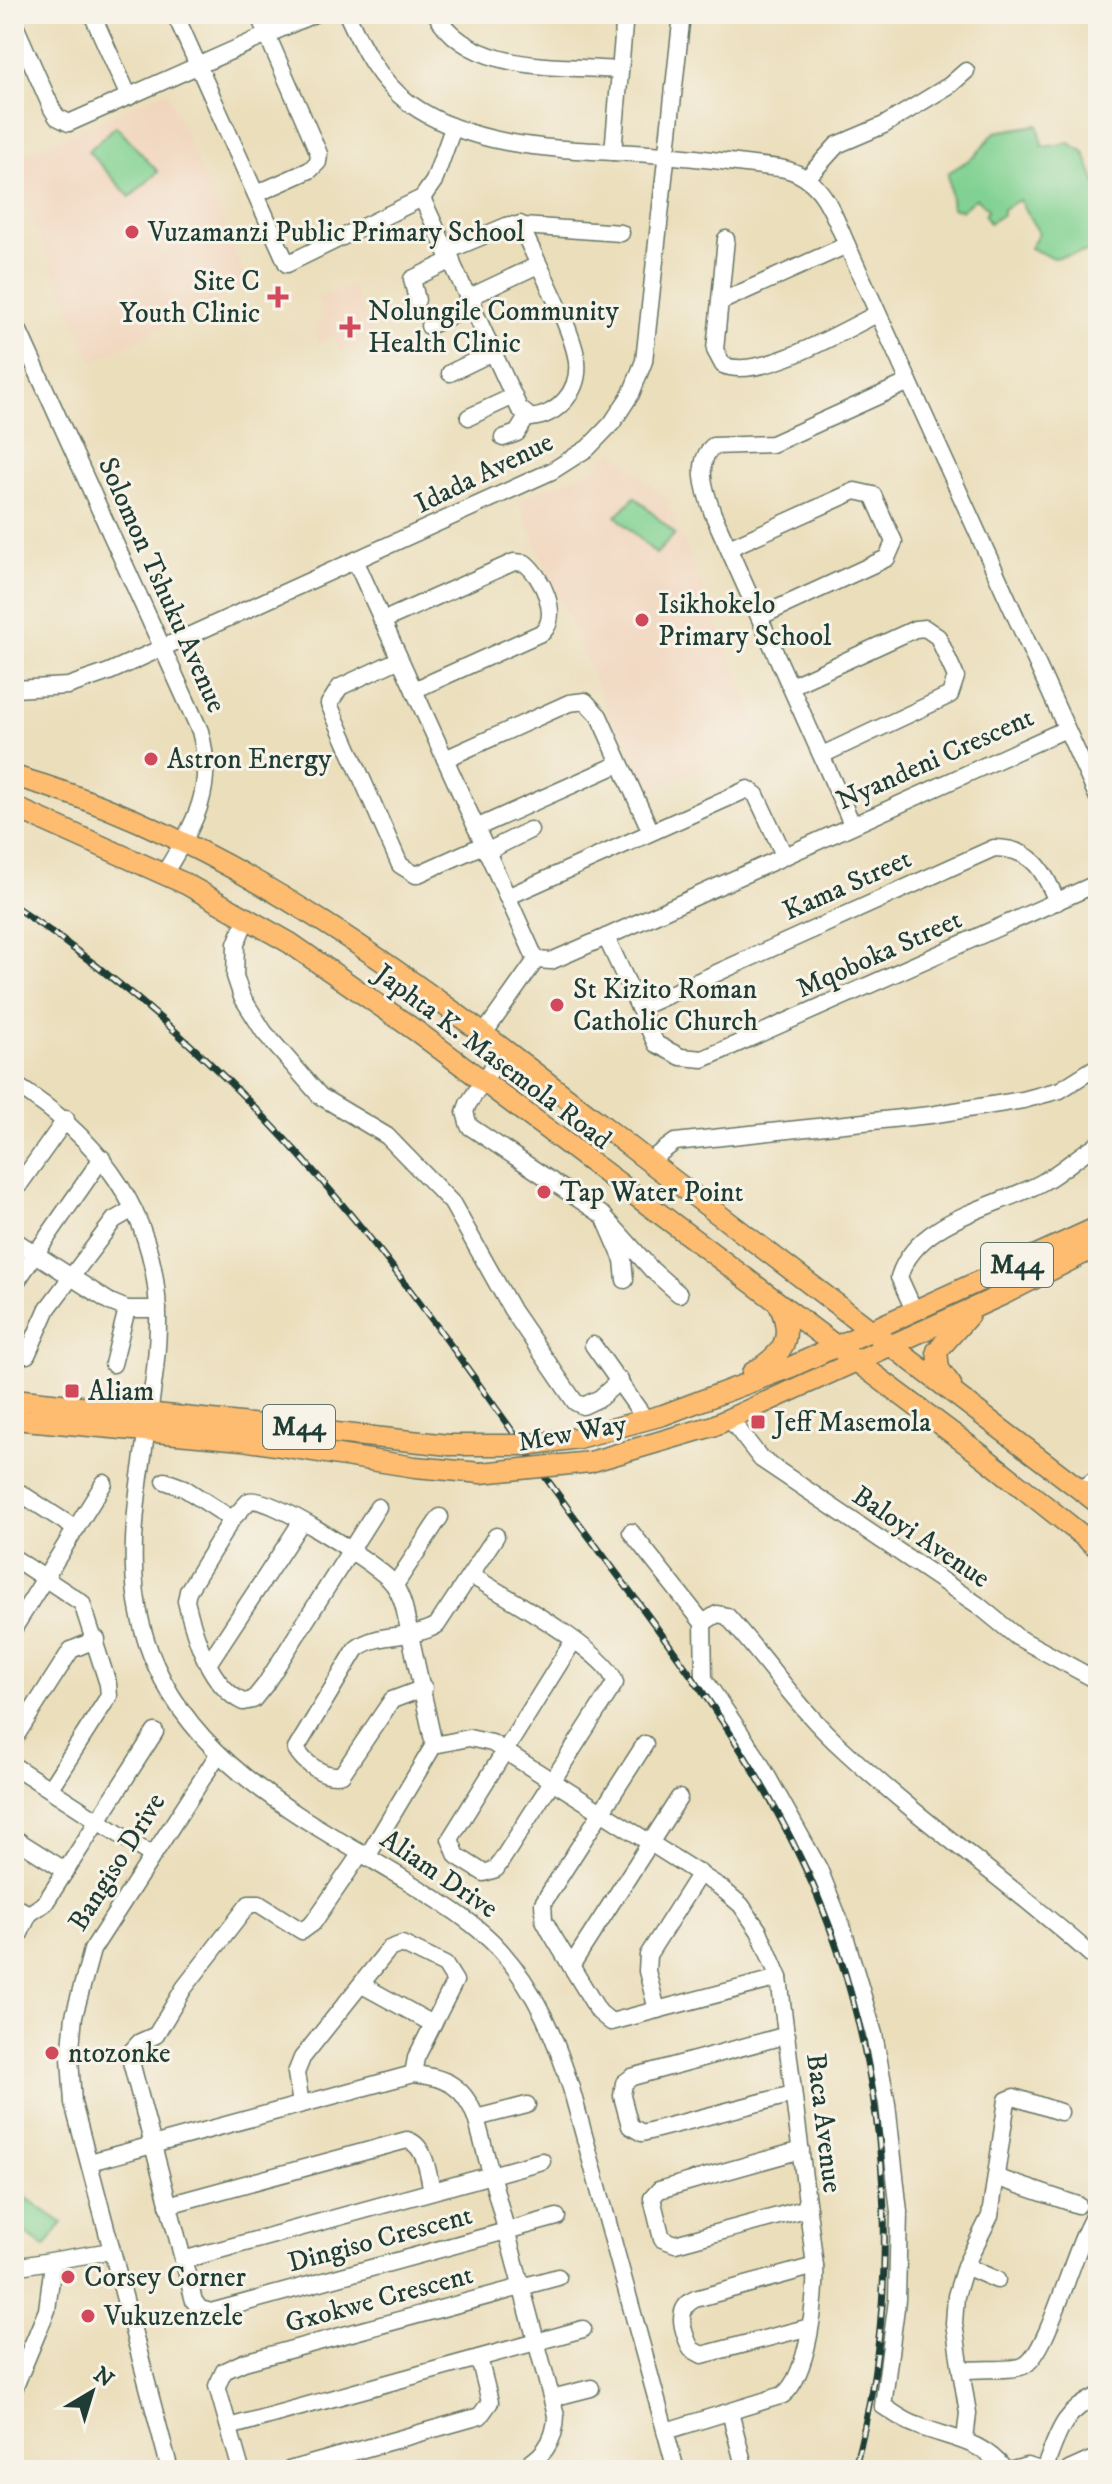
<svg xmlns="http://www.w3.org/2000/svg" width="1112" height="2484" font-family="'IM FELL DW Pica',serif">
<rect width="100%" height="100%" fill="#f7f3e8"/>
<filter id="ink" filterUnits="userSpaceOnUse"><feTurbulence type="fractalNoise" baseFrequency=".0125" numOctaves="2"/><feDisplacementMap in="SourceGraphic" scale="16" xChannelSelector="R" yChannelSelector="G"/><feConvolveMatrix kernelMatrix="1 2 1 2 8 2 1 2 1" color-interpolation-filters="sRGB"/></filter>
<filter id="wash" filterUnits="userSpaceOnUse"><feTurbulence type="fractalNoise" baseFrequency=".006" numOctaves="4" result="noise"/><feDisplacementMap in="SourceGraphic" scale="32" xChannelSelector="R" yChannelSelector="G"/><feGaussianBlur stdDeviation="1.8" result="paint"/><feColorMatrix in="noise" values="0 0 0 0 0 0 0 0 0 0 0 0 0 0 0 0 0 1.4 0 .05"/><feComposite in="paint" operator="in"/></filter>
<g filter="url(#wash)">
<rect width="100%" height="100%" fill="#ebdebb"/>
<g fill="#f1d5bd">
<path d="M167,91L249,284L93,362L14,180V159Z"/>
<path d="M352,286L375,337L341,353L333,335L318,344L316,329L325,313L317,298Z"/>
<path d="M614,450L666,499L765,740L643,793L517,500L592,470Z"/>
</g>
<g fill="#81d292" stroke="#508863" stroke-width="2">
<path d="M1038,125L1043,147L1069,143L1084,152L1098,188V250L1053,258L1030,248L1039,233L1019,200L1003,209V214L989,223L985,215L988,209L976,198L962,210L952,208L948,173L975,156L995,132Z"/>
<path d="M116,126L158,172L130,197L88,151Z"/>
<path d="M635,497L675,534L656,554L616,516Z"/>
<path d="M14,2189L62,2223L45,2247L14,2225Z"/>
</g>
</g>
<g filter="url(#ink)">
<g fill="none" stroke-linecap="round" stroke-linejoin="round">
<defs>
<g id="minor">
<path d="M92,14L129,97"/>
<path d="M175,14L287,264L422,198L434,181L453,128"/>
<path d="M347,14C362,47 379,81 409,103C481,155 580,148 664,155C703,158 741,164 780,168C822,176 831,209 847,245L1098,798"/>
<path d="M436,14C470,74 560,65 619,70"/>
<path d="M14,23L52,109L57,117L69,123L314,14"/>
<path d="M613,152L625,14"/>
<path d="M808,177L837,145L884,125L950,85L966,71"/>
<path d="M256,194L310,170L318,162L319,154L258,14"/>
<path d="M422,198L519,408L531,418C558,415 580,391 577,362C574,331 534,257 520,224"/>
<path d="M726,239L715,350L723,365C760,381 842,331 877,314"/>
<path d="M447,251L509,225L621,233"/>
<path d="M470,297L538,265"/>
<path d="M417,300L412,279L452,260"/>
<path d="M720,302L847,245"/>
<path d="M14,320L200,731C216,791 194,824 164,874"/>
<path d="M429,326L474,305"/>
<path d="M450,373L493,352"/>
<path d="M469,417L514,396"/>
<path d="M503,438L517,433L527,417"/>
<path d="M729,548L855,491L873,495L894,542L887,558L761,616"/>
<path d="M356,562L536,960"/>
<path d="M382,621L514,562L525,563C542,577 560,614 543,632L414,690"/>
<path d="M398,660L340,687L329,704L400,865L416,875L483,845"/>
<path d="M791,686L915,629L925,628L938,637L956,677L950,695L822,755"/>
<path d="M14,689L68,686L109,672L552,471L588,448L612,423L631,394L644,361L682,14"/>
<path d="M445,759L569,703L585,701L599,716L651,832"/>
<path d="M852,824L713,514C706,494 694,463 713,446L772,444L909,382"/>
<path d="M476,828L619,764"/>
<path d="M486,852L530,830"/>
<path d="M507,897L748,789L756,795L784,855"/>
<path d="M247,917L236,944L235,976L242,997L264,1032L320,1096L387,1136L452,1203L512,1310L575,1402L583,1406L600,1398L620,1380"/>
<path d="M606,937L656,1044L681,1057L703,1059L1098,883"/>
<path d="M536,960L551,961L606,937L1066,729"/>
<path d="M639,1008L994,848C1032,848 1044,870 1057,902"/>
<path d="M483,1035L536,960"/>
<path d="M504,1050L468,1104L465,1112L469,1126L604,1216L652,1270L679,1294"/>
<path d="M14,1084C98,1137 155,1209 158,1313C159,1360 149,1410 143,1456C132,1527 125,1599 156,1666C203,1771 311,1822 404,1879C437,1900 473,1920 500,1950C536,1990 555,2037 571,2088L676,2470"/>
<path d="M649,1161L675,1142L930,1115L1023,1100L1060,1090L1098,1066"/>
<path d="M14,1192L66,1119"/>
<path d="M606,1221L623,1260L625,1280"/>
<path d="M14,1240L110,1302L127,1309H158"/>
<path d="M14,1285L102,1158"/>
<path d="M914,1310L899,1277C917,1219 995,1208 1041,1183C1062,1172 1078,1155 1098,1144"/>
<path d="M593,1345L646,1420"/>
<path d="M27,1355L48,1308L114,1220L133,1209"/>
<path d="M113,1364L127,1309"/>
<path d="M730,1419L761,1459L978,1605L1017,1637L1098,1681"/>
<path d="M165,1481L184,1488L232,1519"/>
<path d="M14,1489L76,1529"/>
<path d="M1081,1490L1098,1477"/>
<path d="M378,1507L265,1685L253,1700L243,1702C209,1686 194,1634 186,1601L188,1591L232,1519L249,1501C269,1494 372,1562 389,1579C397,1587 401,1596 404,1607L434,1745"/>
<path d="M631,1532L703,1623L717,1614L727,1616C767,1660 799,1710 844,1750C925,1825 1016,1887 1098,1961"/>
<path d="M14,1558L82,1603L108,1684L109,1696L50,1788"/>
<path d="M472,1576C501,1594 610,1653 615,1683L496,1869L484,1873L457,1856L450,1839L574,1640"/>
<path d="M395,1585L440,1517"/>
<path d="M703,1623L704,1679L756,1756L819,1869L843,1929L874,2034L887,2104L899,2212L897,2300L883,2406C894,2413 904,2421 916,2425C950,2439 981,2439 1005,2470"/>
<path d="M14,1628L104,1483"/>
<path d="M208,1664L302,1521"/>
<path d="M424,1688L392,1700L342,1774C325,1779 304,1763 296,1749L356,1649C378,1631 413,1640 437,1625L496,1536"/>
<path d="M14,1739L71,1650L97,1639"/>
<path d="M645,1744L543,1903L544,1920L551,1933L599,2012L611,2022L779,1978"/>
<path d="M434,1745L469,1738L492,1743L720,1887L741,1905L759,1931L779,1978L815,2266C817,2297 808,2376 783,2395L666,2431"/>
<path d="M14,1766L151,1855"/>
<path d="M14,1838L66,1871"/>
<path d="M361,1853L313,1923L302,1931L259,1904H249L184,1988L156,2035L140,2042L129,2054L194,2301L200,2309L211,2312L557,2217"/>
<path d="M367,1857L434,1745"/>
<path d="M14,1906L29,1914L45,1903L155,1732"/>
<path d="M14,1946L29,1914"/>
<path d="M571,1966L679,1798"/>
<path d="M362,1985L433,2024"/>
<path d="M657,2010L647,1971L648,1955L700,1873"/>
<path d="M787,2035L632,2077L624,2083L622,2096L630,2126L642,2133L793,2094"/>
<path d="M301,2104L296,2073L302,2058L389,1949L402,1944L445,1965L455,1981L416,2058L413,2074"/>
<path d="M1060,2112L1014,2097L1007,2100L990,2216L965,2266L956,2296L954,2323L961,2371C979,2367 1008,2372 1023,2366C1049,2356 1075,2239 1098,2209"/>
<path d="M476,2118L527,2105"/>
<path d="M801,2150L659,2190L652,2198L662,2239L675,2244L808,2208"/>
<path d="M90,2162L413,2074C446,2077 464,2086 476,2118L556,2415C556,2441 541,2462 515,2470"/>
<path d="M998,2178L1078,2205"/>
<path d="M168,2205L407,2140C426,2145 428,2174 432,2191"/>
<path d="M183,2260L542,2161"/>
<path d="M965,2266L997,2280"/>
<path d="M14,2267L111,2251"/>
<path d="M810,2327L702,2355L691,2349C683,2332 674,2309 695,2299L815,2266"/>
<path d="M961,2371L968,2413L965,2440"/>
<path d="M14,2389L47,2310L53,2263"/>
<path d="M552,2398L591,2388"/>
<path d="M730,2412L745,2470"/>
<path d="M229,2427L583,2329"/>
<path d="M170,2470L73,2103L70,2058L74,2016L92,1950L217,1756"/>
<path d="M241,2470L217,2386L224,2371L244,2362L558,2277"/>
<path d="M289,2470L480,2416L490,2402L479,2358"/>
<path d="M1013,2470L1027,2466L1040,2470"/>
<path d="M1044,2470C1058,2435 1061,2412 1098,2396"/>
<path d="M1069,2470L1098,2457"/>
</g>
<g id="major">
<path d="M14,776C250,843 456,1012 647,1160C796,1275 947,1389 1098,1503"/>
<path d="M14,807L186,884L290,943L419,1033L984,1457L1098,1548"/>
<path d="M752,1373C781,1355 795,1341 780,1307"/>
<path d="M951,1385L939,1369L937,1351L969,1315"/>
<path d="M14,1399L449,1445"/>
<path d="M14,1419L242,1440L415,1467L481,1473"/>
<path d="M578,1438L663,1415L791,1367L1098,1227"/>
<path d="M590,1462L713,1426L1002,1295L1098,1246"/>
</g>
</defs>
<use href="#minor" stroke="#667563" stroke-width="19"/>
<use href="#major" stroke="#667563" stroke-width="23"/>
<use href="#minor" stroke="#fff" stroke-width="16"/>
<use href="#major" stroke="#fdbc6f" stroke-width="20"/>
<defs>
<path id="rail" d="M14,906C128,983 232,1076 322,1181C412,1284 489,1401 570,1511C672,1649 784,1786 838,1951C893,2119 900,2300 854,2470"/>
</defs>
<use href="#rail" stroke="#1f3d34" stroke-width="7"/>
<use href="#rail" stroke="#f7f3e8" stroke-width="4" stroke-dasharray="12" stroke-linecap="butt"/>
<defs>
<g id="major-bridge">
<path d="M449,1445H526L578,1438"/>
<path d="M481,1473L590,1462"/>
</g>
</defs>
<use href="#major-bridge" stroke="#667563" stroke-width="23" stroke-linecap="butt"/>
<use href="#major-bridge" stroke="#fdbc6f" stroke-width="20"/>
</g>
</g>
<g fill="#d1495b" stroke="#f7f3e8" stroke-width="3">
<circle cx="132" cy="232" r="8"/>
<path d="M274 285h8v8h8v8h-8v8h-8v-8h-8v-8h8z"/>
<path d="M346 315h8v8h8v8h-8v8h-8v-8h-8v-8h8z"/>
<circle cx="642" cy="620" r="8"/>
<circle cx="151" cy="759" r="8"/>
<circle cx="557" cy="1005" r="8"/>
<circle cx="544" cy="1192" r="8"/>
<rect x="64" y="1383" width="16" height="16" rx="4"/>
<rect x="750" y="1414" width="16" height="16" rx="4"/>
<circle cx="52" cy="2053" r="8"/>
<circle cx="68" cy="2277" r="8"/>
<circle cx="88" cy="2316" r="8"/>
</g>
<g text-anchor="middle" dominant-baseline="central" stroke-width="6" stroke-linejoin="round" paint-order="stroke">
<g fill="#f7f3e8" stroke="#60746a" stroke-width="2">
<rect x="981" y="1243" width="72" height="44" rx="6"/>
<rect x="263" y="1405" width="72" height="44" rx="6"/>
</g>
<g font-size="26" font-weight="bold" fill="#1f3d34">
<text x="1017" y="1265">M44</text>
<text x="299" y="1427">M44</text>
</g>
<g font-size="28" fill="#1f3d34" stroke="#f7f3e8" text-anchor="start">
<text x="148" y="232">Vuzamanzi Public Primary School</text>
<text x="260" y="281" text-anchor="end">Site C<tspan x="260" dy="32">Youth Clinic</tspan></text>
<text x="368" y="311">Nolungile Community<tspan x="368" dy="32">Health Clinic</tspan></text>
<text x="658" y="604">Isikhokelo<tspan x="658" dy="32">Primary School</tspan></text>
<text x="167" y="759">Astron Energy</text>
<text x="573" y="989">St Kizito Roman<tspan x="573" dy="32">Catholic Church</tspan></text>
<text x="560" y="1192">Tap Water Point</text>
<text x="88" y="1391">Aliam</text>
<text x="774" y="1422">Jeff Masemola</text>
<text x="68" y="2053">ntozonke</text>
<text x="84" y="2277">Corsey Corner</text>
<text x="104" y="2316">Vukuzenzele</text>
</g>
<g font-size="28" fill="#1f3d34" stroke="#f7f3e8">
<text transform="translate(484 473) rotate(-26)">Idada Avenue</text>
<text transform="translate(162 585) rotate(66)">Solomon Tshuku Avenue</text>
<text transform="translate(935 759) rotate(-24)">Nyandeni Crescent</text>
<text transform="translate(847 885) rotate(-24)">Kama Street</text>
<text transform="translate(879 954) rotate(-24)">Mqoboka Street</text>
<text transform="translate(493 1057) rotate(37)">Japhta K. Masemola Road</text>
<text transform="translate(572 1433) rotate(-10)">Mew Way</text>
<text transform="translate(921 1537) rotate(34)">Baloyi Avenue</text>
<text transform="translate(117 1862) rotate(-58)">Bangiso Drive</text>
<text transform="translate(439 1874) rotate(34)">Aliam Drive</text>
<text transform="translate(824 2123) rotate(83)">Baca Avenue</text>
<text transform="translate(380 2239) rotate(-15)">Dingiso Crescent</text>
<text transform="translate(379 2299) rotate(-15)">Gxokwe Crescent</text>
</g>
</g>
<rect width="1112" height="2484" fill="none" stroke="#f7f3e8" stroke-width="48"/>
<g transform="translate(92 2392) rotate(38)" stroke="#f7f3e8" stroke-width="6" paint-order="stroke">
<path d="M0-6L14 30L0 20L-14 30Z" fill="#1f3d34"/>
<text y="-12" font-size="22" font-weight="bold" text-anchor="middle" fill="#1f3d34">N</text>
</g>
</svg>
